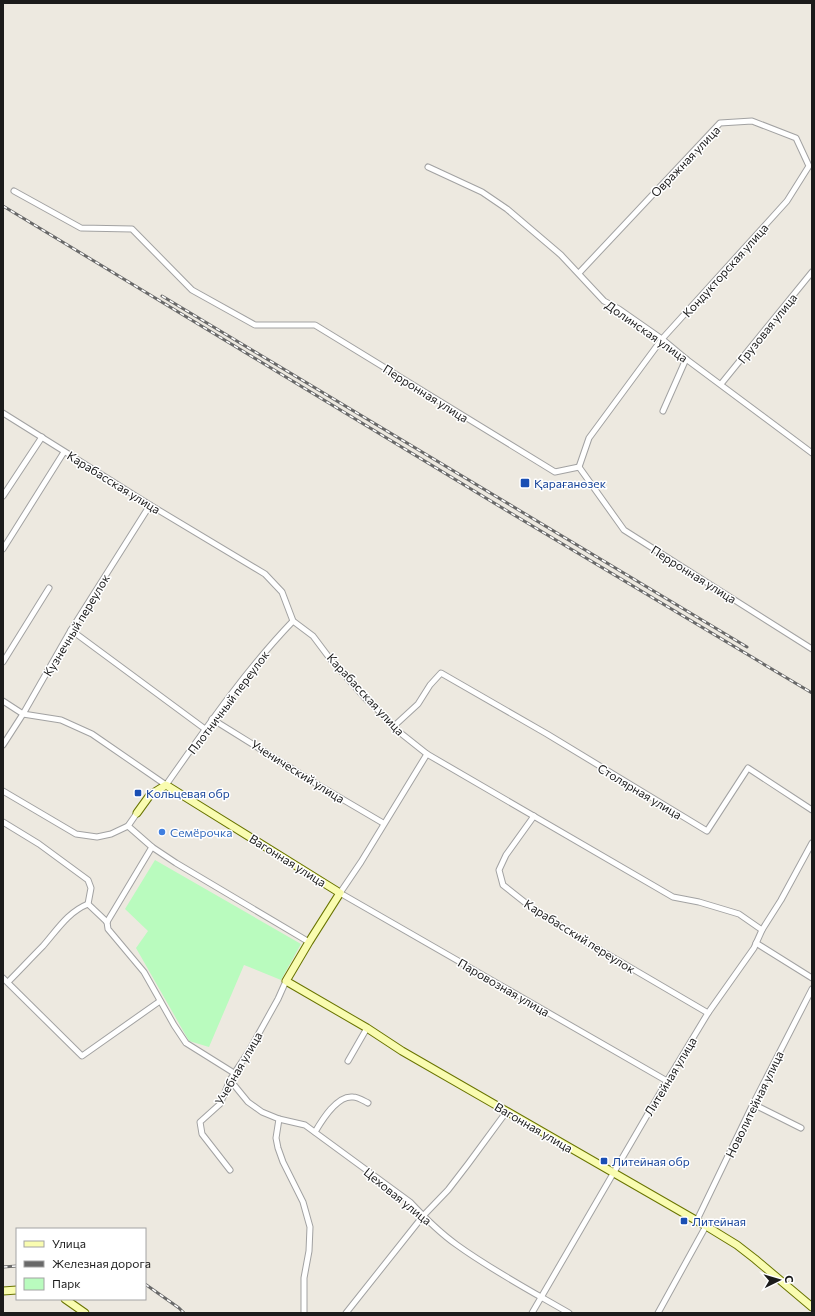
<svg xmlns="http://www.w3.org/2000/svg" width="815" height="1316" font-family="Commissioner,sans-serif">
<rect width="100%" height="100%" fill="#ede9e0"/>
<path fill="#b9fbbe" d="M155,860L301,944L281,980L244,965L209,1047L189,1041L136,948L148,931L125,909Z"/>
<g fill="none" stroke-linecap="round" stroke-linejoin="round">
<defs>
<g id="street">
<path d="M428,167L482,192L507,209L561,255L604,301L619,309L662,339L686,359L812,453"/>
<path d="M14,191L81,228L132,229L192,290L255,325H315L555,472L579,467"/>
<path d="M721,384L812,272"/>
<path d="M663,411L686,359"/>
<path d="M3,413L150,505L265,574L282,592L293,621L313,636L331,660L365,698L382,714L393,727L427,754L673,897L699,902L739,914L762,930"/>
<path d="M579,467L589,438L662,339L787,201L809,166L796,138L752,121L720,123L579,273"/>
<path d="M579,467L624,530L812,649"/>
<path d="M3,496L42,437"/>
<path d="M3,549L64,452"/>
<path d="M71,630L205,729"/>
<path d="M3,662L49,588"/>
<path d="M3,701L23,714L61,720L92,734L166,785C206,728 245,671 293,621"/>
<path d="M212,719L320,786L383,823"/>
<path d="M393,727L418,704L430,685L441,673L547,734L707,831L748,768L812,810"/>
<path d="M3,745L23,714L71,630L150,505"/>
<path d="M427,754L361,862L340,893L667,1081"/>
<path d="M3,791L76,834L97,837L111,834L128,826L137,813"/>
<path d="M534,816L506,855L499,870L503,885L532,908L573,934L708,1013"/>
<path d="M3,822L39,844L88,880L91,888L88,904"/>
<path d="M128,826L152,847L176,863L309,942"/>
<path d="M107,922L108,929L144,972L174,1025L186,1043L234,1073"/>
<path d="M107,922L152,847"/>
<path d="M756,943L812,978"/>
<path d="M3,978L82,1056L160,1001"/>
<path d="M8,982C20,970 31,958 43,946C57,930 68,912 88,904L107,922"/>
<path d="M348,1061L367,1028"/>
<path d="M230,1080L248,1102L262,1112L279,1119L305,1125L410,1202C424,1217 440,1233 457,1245C493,1271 531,1291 569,1313"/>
<path d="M753,1104L801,1128"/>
<path d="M279,1119L276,1138L278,1148L283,1162L303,1202L310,1227L309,1251L304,1278V1313"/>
<path d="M315,1132C322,1120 337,1095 353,1097C358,1097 364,1101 368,1103"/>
<path d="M230,1170L202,1134L200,1122L220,1104L230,1080L249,1051L278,999L286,981"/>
<path d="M697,1220L753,1104L812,989"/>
<path d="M346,1313L423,1216L448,1190L468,1164L507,1111"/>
<path d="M532,1313L667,1081L708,1013L754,948L762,930L781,900L812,843"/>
<path d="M658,1313L706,1226"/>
</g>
<g id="secondary">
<path d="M137,813L150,795L166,785L340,893L309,942L286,981L367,1028L402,1051L706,1226L737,1245L755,1259L812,1307"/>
<path d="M3,1291L17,1290"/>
<path d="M65,1299L85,1313"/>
</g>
</defs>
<use href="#street" stroke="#a2a2a2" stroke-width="7"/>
<use href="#secondary" stroke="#697400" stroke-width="9"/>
<use href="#street" stroke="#fff" stroke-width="5"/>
<use href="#secondary" stroke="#f9fcb0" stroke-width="7"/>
<defs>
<g id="rail">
<path d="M3,206L509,512L812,693"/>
<path d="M162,296L747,647"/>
<path d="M3,1267L17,1266"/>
<path d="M145,1284L179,1308L184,1313"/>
</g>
</defs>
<use href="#rail" stroke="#696969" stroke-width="3"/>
<use href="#rail" stroke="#fff" stroke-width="1.5" stroke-dasharray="4.5" stroke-linecap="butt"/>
</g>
<g fill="#1a4fb4" stroke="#fff" stroke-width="1.5">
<rect x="520" y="478" width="10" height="10" rx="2"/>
<rect x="134" y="789" width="8" height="8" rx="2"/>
<rect x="600" y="1157" width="8" height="8" rx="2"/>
<rect x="680" y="1217" width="8" height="8" rx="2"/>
</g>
<circle fill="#3f7fe0" stroke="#fff" stroke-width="1.5" cx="162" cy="832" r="4"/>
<g text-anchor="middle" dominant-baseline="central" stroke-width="3" stroke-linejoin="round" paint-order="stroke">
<g font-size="12" fill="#1b1b1b" stroke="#fff">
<text transform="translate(685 161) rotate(-46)">Овражная улица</text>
<text transform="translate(725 270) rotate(-48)">Кондукторская улица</text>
<text transform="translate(767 328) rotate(-51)">Грузовая улица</text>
<text transform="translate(647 331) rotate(35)">Долинская улица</text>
<text transform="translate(426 393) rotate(32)">Перронная улица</text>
<text transform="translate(114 482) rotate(32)">Карабасская улица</text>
<text transform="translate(694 574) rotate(32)">Перронная улица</text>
<text transform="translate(76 625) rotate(-59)">Кузнечный переулок</text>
<text transform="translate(366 694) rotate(47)">Карабасская улица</text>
<text transform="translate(228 702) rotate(-53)">Плотничный переулок</text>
<text transform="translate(298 771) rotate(32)">Ученический улица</text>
<text transform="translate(640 791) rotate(31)">Столярная улица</text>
<text transform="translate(288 860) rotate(32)">Вагонная улица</text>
<text transform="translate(580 936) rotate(32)">Карабасский переулок</text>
<text transform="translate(504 987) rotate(30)">Паровозная улица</text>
<text transform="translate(238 1068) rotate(-60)">Учебная улица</text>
<text transform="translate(670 1076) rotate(-59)">Литейная улица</text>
<text transform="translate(754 1104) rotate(-64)">Новолитейная улица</text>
<text transform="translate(534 1127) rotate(30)">Вагонная улица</text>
<text transform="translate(398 1196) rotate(39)">Цеховая улица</text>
</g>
<g font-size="12" fill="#164399" stroke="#fff" text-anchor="start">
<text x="534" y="483">Қарағанөзек</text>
<text x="146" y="793">Кольцевая обр</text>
<text x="612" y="1161">Литейная обр</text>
<text x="692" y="1221">Литейная</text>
</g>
<g font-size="12" fill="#366cbe" stroke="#fff" text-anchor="start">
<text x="170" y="832">Семёрочка</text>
</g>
</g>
<rect width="815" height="1316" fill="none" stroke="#1b1b1b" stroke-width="8"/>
<rect x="16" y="1228" width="130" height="72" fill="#ffffff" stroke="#a4a4a4"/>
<rect x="24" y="1241" width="20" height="6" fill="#f9fcb0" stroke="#a4a4a4"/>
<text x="52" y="1248" font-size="12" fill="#1b1b1b">Улица</text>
<rect x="24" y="1261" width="20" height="6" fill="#696969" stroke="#a4a4a4"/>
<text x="52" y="1268" font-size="12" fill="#1b1b1b">Железная дорога</text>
<rect x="24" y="1278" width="20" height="12" fill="#b9fbbe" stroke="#a4a4a4"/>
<text x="52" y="1288" font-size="12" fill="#1b1b1b">Парк</text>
<g transform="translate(779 1280) rotate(85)" stroke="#ffffff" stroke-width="3" paint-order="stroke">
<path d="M0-3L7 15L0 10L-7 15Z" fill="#1b1b1b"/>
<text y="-6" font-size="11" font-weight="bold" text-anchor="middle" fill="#1b1b1b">С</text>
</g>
</svg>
